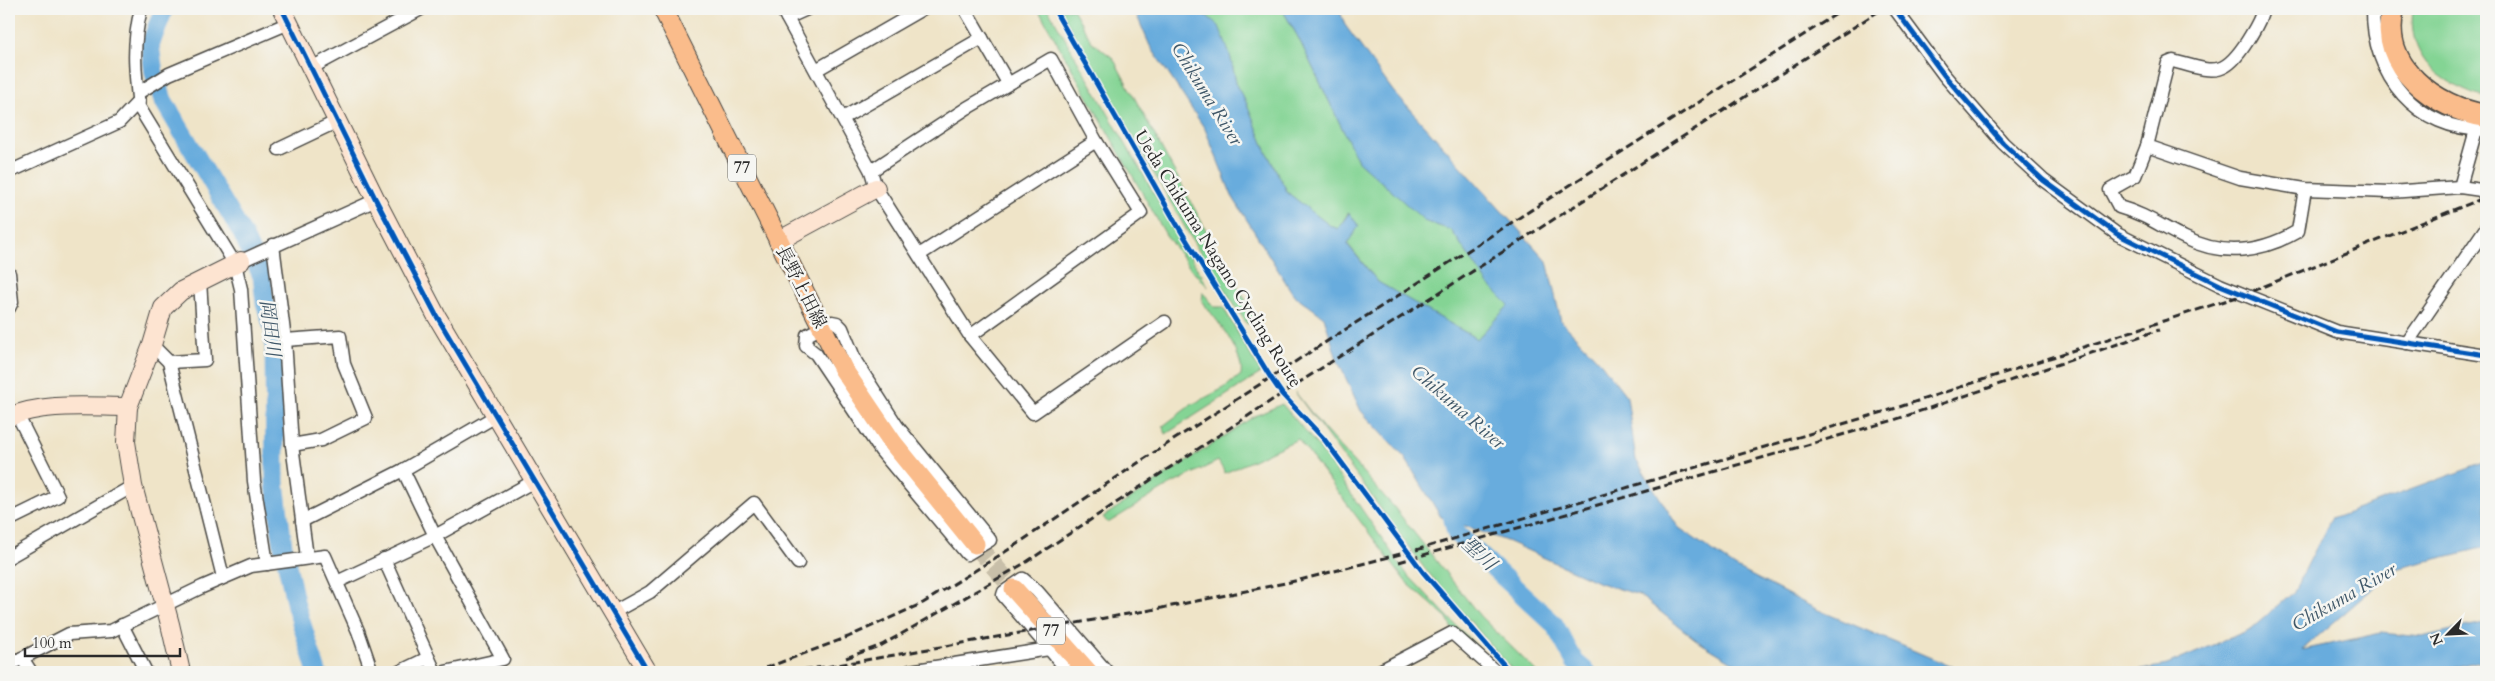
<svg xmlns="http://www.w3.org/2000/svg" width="2495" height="681" font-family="Cardo,'Noto Serif JP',serif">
<rect width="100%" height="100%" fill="#f6f6f2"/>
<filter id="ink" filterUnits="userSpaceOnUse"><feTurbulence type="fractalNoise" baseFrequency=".02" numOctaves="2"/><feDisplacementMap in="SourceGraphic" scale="10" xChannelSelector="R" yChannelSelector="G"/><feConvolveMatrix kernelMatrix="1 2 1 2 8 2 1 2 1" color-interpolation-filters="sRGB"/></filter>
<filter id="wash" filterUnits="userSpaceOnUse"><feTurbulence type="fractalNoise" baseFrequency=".0096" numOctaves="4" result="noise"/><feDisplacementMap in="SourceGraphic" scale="20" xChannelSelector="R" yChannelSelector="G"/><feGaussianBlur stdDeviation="1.12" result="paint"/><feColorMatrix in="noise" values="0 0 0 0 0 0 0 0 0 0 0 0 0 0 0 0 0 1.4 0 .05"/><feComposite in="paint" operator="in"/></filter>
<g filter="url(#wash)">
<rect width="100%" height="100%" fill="#efe4c8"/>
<g fill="#84d494" stroke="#588060">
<path d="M1038,9H1048L1208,287L1190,268L1166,235Z"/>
<path d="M1059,9H1073L1092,42L1113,58L1233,280L1258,319L1247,324L1197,248Z"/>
<path d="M1159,9H1282L1298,37L1358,161L1426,221L1451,230L1489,285L1509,305L1477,339L1378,282L1347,243L1348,213L1338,229L1329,225L1288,193L1268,155L1246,102L1237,87L1230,55Z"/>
<path d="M2413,9H2486V96C2478,97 2471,93 2464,90C2428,75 2408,48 2413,9Z"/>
<path d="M1203,292L1214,307H1223L1261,373L1166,434L1163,426L1191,405L1224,388L1241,375C1245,354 1215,317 1202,302Z"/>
<path d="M1295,392L1323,428L1393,506L1480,616L1537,672H1514L1425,569Z"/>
<path d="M1282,404L1317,445L1406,573L1501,672L1452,629L1446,617L1406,582L1298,439L1225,473L1218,461L1168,486L1108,523L1103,517L1253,417Z"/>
</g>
<g fill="#67acdd" stroke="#496c84">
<path d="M1134,9H1159L1207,16L1219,26L1230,55L1237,87L1246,102L1268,155L1288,193L1329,225L1338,229L1349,213L1359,226L1347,244L1378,282L1477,339L1509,305L1489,285L1451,230L1426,222L1358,161L1298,37L1282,9H1339L1345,25L1393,91L1547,261L1561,321L1601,363L1627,397L1636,460L1678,527L1735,567L1816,609L1950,666L1994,672H1749L1699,642L1639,595L1600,583L1509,542L1441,517L1405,458L1361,411L1337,359L1324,317L1293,294L1232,196L1205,129L1150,46Z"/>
<path d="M2486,462V547L2395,569L2302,650L2381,633L2422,637L2486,622V659L2439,672H2131L2167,665L2251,629L2293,593L2331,519Z"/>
</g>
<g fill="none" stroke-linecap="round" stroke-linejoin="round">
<g stroke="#67acdd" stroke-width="19">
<path d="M164,9L150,45L154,73L163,100L243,235L262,276L265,303L274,331L275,483L283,546L296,606L317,672"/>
<path d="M1448,497L1456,533L1554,624L1575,662L1587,672"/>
</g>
</g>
</g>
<g filter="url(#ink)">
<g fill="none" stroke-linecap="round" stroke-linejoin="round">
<path stroke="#c8bfa9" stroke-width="19" stroke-dasharray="19 9" stroke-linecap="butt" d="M975,544L1014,589"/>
<defs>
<g id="street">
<path d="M141,9C132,44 135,72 139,107L235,264L241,289L254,481L267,564"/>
<path d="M782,9L871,171L876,188L970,336L1033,413L1165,322"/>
<path d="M965,9L1008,83"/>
<path d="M1895,9L1944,75L2003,143L2043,180L2117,234L2220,285L2337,332L2486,355"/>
<path d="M2263,9C2261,20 2254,30 2248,40C2223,79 2214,72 2173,61L2168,63L2147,146L2240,178L2305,189L2390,192L2460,187L2481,190L2486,197"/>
<path d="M2373,9C2372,76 2416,130 2486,130"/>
<path d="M787,18L807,9"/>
<path d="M311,68L421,9"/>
<path d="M816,70L922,9"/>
<path d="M138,93L169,74L289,23"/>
<path d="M843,118L982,38"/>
<path d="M2147,146L2135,176L2110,190L2119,207C2147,215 2160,226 2185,238C2223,257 2262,252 2298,231L2305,189"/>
<path d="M279,149L338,121"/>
<path d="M871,171L967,108L1051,59L1096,141L1141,213L970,336"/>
<path d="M9,172L119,122L139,101"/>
<path d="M2460,187L2476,130"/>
<path d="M273,245L285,340L292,445L307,557"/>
<path d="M919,255L1096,141"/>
<path d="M241,261L376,200"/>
<path d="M9,273L12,302L9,308"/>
<path d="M832,322L837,323L842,328L856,362L897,426L990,540L967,554L881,451L816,354L806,346L807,335Z"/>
<path d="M285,340L340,336L344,364L366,418L321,440L292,445"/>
<path d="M2407,343L2486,228"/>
<path d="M152,345L169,362L223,577"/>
<path d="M169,362L205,360L200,281"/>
<path d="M403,470L435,536L503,659L445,672"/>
<path d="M9,520L58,496L17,414"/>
<path d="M302,521L403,470L496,416"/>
<path d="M9,557L133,486"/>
<path d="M384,559L435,672"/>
<path d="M337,582L435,536L536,480"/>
<path d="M612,613L650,592L754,503L798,563"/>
<path d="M122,625L146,672"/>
<path d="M22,658L31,672"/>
<path d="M9,665L69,634L111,631L202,587L251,566L325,556L358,631L372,672"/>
<path d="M910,671L1049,649"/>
<path d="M399,672L428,658"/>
<path d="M1069,672L1003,595L1004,592L1023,579L1037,591L1107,672"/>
<path d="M1378,672L1452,633L1496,672"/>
</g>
<g id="secondary">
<path d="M282,9L376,200L436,315L648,672"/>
<path d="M778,241L876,188"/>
<path d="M9,417C45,402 89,407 128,407"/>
<path d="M181,672L170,624L133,486L126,442L128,407L152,345L163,308L181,291L241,261"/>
</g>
<g id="primary">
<path d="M663,9L843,369L893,443L975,544"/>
<path d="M1014,589L1088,672"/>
</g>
<path id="highway" d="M2393,9C2378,67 2436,108 2486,116"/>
</defs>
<use href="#street" stroke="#484743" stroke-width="15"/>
<use href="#secondary" stroke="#484743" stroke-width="20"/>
<use href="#primary" stroke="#484743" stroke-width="21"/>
<use href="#highway" stroke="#484743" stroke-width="25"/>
<use href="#street" stroke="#fff" stroke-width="12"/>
<use href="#secondary" stroke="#fde4d1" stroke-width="18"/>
<use href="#primary" stroke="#fabc8b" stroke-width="19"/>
<use href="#highway" stroke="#fabc8b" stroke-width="22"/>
<g stroke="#2b2b2b" stroke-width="3" stroke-dasharray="8 4" stroke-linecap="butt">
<path d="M1399,562L1894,420L2159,330"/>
<path d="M846,658L882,645L1025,563L1292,387L1882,9"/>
<path d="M755,672L848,637L923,603L1008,550L1150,455L1844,9"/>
<path d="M780,672L826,667L1162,608L1300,580L1416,550L1890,410L2237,297L2486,197"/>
</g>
<defs>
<g id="cycleway">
<path d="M282,9L376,200L436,315L648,672"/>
<path d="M1054,9L1176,223L1271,378L1282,394L1324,439L1423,572L1510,672"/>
<path d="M1895,9L1944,75L2003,143L2043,180L2117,234L2220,285L2337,332L2486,355"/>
</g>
</defs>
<use href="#cycleway" stroke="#f6f6f2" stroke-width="8"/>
<use href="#cycleway" stroke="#0057b8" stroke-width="5"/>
</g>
</g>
<g text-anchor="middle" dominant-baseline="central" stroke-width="5" stroke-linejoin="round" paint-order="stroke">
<g fill="#f6f6f2" stroke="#686867" stroke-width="1">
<rect x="728" y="154.5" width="28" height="27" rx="4"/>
<rect x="1037" y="617.5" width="28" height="27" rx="4"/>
</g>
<g font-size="16" font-weight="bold" fill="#2b2b2b">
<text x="742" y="168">77</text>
<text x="1051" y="631">77</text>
</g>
<g font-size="18" fill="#2b2b2b" stroke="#f6f6f2">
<text transform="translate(1218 259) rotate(58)">Ueda Chikuma Nagano Cycling Route</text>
<text transform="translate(801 287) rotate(63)">長野上田線</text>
</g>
<g font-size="19" font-style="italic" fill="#405869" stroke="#f6f6f2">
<text transform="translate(1207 94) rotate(58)">Chikuma River</text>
<text transform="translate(270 328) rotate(83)">岡田川</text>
<text transform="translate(1458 407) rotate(41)">Chikuma River</text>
<text transform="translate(1479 554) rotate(43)">聖川</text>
<text transform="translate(2344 597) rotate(-30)">Chikuma River</text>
</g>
</g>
<rect width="2495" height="681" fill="none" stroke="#f6f6f2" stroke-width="30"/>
<g transform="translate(2448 634) rotate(246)" stroke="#f6f6f2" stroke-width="4" paint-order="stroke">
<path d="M0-4L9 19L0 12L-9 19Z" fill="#2b2b2b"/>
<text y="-8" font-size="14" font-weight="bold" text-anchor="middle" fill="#2b2b2b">N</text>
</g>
<path d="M25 648v8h155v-8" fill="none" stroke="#2b2b2b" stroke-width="2.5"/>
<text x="32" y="648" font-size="15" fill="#2b2b2b" stroke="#f6f6f2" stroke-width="4" paint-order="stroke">100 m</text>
</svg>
